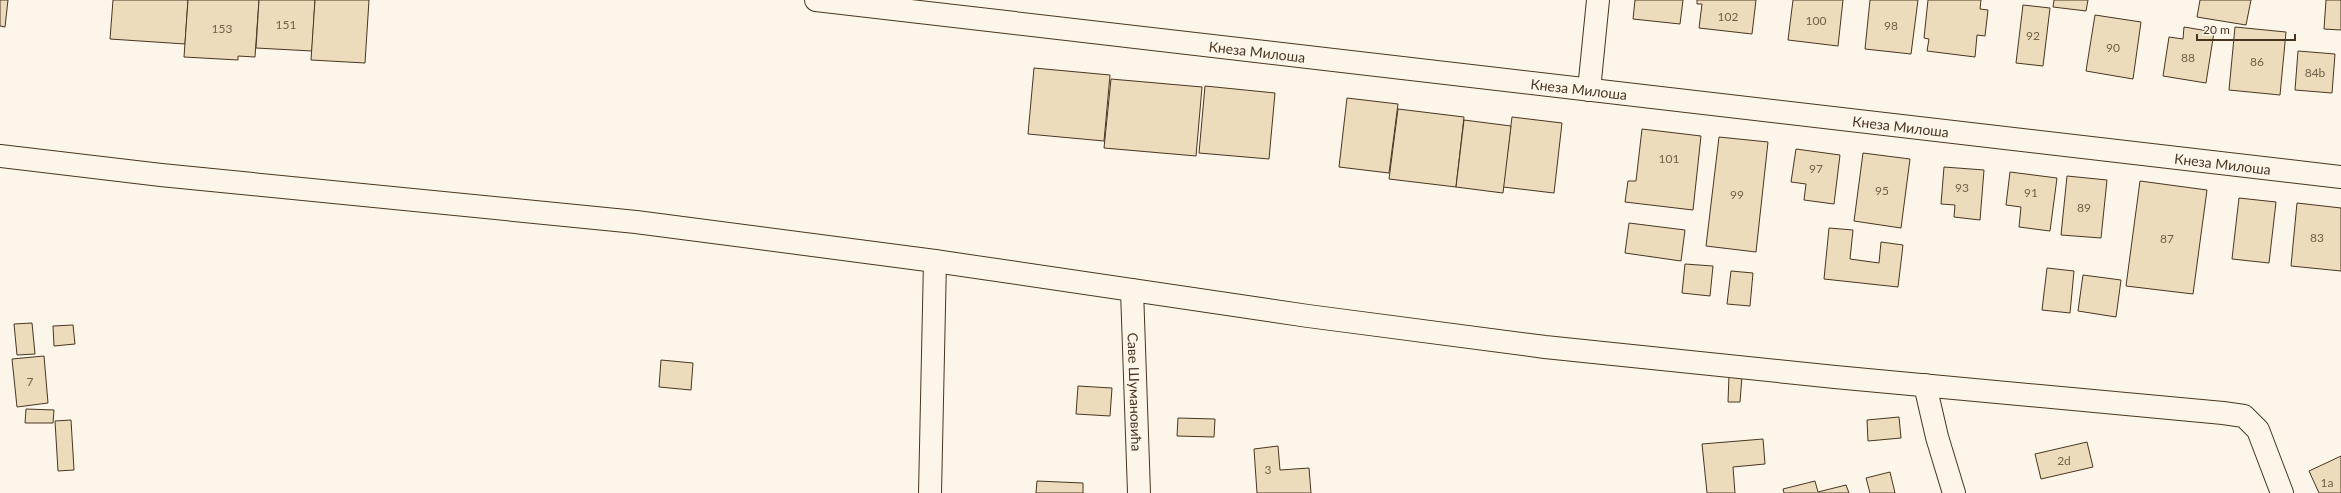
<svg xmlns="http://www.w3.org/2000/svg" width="2341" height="493" font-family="Lato,sans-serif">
<rect width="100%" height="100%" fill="#fbf6e9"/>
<g fill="#ecdcbc" stroke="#4a3520">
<path d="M0,0H8L5,27L0,26Z"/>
<path d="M113,0H188L185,44L110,39Z"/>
<path d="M188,0H259L255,57L238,56V60L184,57Z"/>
<path d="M259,0H315L312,51L256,48Z"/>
<path d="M315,0H369L365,63L311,60Z"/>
<path d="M1635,0H1683L1680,24L1633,19Z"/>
<path d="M1697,0H1756L1752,34L1699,28L1702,4H1697Z"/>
<path d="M1793,0H1843L1838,46L1788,40Z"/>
<path d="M1870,0H1918L1911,54L1865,49Z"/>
<path d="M1928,0H1981L1980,9L1988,10L1985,36L1977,35L1975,57L1927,51L1929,39L1924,38Z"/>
<path d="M2054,0H2088L2086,11L2053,7Z"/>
<path d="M2200,0H2251L2246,25L2197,17Z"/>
<path d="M2326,0H2341V30L2324,29Z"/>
<path d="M2023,5L2050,8L2043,66L2016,63Z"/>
<path d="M2095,15L2141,22L2133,79L2086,71Z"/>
<path d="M2184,27L2214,32L2206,83L2163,76L2169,37L2183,39Z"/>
<path d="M2235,27L2286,32L2280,95L2229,90Z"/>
<path d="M2298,51L2335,54L2332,93L2295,90Z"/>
<path d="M1034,68L1110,75L1104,141L1028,134Z"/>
<path d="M1111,79L1202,87L1196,156L1104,148Z"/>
<path d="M1205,86L1275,93L1269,159L1199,153Z"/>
<path d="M1347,98L1398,104L1389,173L1339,167Z"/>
<path d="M1398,109L1464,117L1456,187L1389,179Z"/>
<path d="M1512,117L1562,123L1554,193L1503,187Z"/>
<path d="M1464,120L1511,126L1503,193L1456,187Z"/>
<path d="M1642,129L1701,136L1693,210L1625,202L1628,181H1636Z"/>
<path d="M1719,137L1768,142L1756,252L1706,246Z"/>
<path d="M1796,149L1840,155L1834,204L1804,200L1806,184L1791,182Z"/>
<path d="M1863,153L1910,159L1901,228L1854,221Z"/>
<path d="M1944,167L1984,170L1980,220L1954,217L1955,205L1941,204Z"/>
<path d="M2010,172L2057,178L2050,231L2019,227L2021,207L2006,205Z"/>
<path d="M2067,176L2107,180L2101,238L2061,235Z"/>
<path d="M2140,181L2207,190L2193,294L2126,286Z"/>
<path d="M2239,198L2276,202L2269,263L2232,259Z"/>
<path d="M2297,203L2341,208V271L2291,266Z"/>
<path d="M1629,223L1685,230L1681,261L1625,253Z"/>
<path d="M1829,228L1853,230L1850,259L1879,263L1881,242L1903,245L1898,287L1824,279Z"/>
<path d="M1685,264L1713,266L1710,296L1682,293Z"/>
<path d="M2047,268L2074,271L2070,313L2042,310Z"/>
<path d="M1731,271L1753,273L1750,306L1727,304Z"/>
<path d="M2083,275L2121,280L2116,317L2078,311Z"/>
<path d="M32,323L35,354L17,355L14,324Z"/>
<path d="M73,325L75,344L54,346L53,326Z"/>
<path d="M44,356L48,403L17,407L12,359Z"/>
<path d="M661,360L693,363L691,390L659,387Z"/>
<path d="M1729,375L1742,376L1740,402H1728Z"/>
<path d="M1078,386L1112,388L1110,416L1076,414Z"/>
<path d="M26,409L54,410L53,423H25Z"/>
<path d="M1899,417L1901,438L1868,441L1867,420Z"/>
<path d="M1178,418L1215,419L1214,437L1177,436Z"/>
<path d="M71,420L74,470L58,471L55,421Z"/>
<path d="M1763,439L1765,464L1733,467L1735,493H1707L1702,444Z"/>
<path d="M2087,442L2093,467L2041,479L2035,454Z"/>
<path d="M1278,446L1280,470L1309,468L1311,493H1257L1254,449Z"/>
<path d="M2341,456V493H2319L2309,471Z"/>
<path d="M1890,472L1895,493H1870L1866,478Z"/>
<path d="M1037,481L1083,483V493H1036Z"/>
<path d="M1815,481L1818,492L1846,485L1849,493H1784L1783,489Z"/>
</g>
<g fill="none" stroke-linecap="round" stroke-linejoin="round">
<defs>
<g id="minor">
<path d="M1589,90L1598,0"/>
<path d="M0,156L161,175L636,222L935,261L1308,316L1545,347L1835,377L2223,413L2244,416L2258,430L2282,493"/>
<path id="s1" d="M1132,290L1139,493"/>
<path d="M1925,385L1937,437L1954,493"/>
<path d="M930,493L935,261"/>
</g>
<g id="major">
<path id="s2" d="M816,0L2341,177"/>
</g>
</defs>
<use href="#minor" stroke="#4a3520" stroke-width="24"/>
<use href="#major" stroke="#4a3520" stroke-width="24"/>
<use href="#minor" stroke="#fbf6e9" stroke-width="22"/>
<use href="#major" stroke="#fbf6e9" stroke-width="22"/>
</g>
<g text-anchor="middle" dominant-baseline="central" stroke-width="3" stroke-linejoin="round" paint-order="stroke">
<g font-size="12" fill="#725f47">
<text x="1728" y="16">102</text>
<text x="1816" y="20">100</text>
<text x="286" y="24">151</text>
<text x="1891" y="25">98</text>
<text x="222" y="28">153</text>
<text x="2033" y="35">92</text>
<text x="2113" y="47">90</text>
<text x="2188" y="57">88</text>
<text x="2257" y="61">86</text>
<text x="2315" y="72">84b</text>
<text x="1669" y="158">101</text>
<text x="1816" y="168">97</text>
<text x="1962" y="187">93</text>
<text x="1882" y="190">95</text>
<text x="2031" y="192">91</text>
<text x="1737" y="194">99</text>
<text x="2084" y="207">89</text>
<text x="2317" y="237">83</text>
<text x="2167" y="238">87</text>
<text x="30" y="381">7</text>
<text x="2064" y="460">2d</text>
<text x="1268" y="469">3</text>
<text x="2327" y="482">1a</text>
</g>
<g font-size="14" fill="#4a3520" stroke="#fbf6e9">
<text stroke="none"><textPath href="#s2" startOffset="444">Кнеза Милоша</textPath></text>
<text stroke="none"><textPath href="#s2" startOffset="768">Кнеза Милоша</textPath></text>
<text stroke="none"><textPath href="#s2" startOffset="1092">Кнеза Милоша</textPath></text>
<text stroke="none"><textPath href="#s2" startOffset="1416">Кнеза Милоша</textPath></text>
<text stroke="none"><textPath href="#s1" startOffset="102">Саве Шумановића</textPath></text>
</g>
</g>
<path d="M2197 34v6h98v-6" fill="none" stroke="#4a3520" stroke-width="2"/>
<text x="2203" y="34" font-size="12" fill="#4a3520" stroke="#fbf6e9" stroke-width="3" paint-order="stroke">20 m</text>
</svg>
